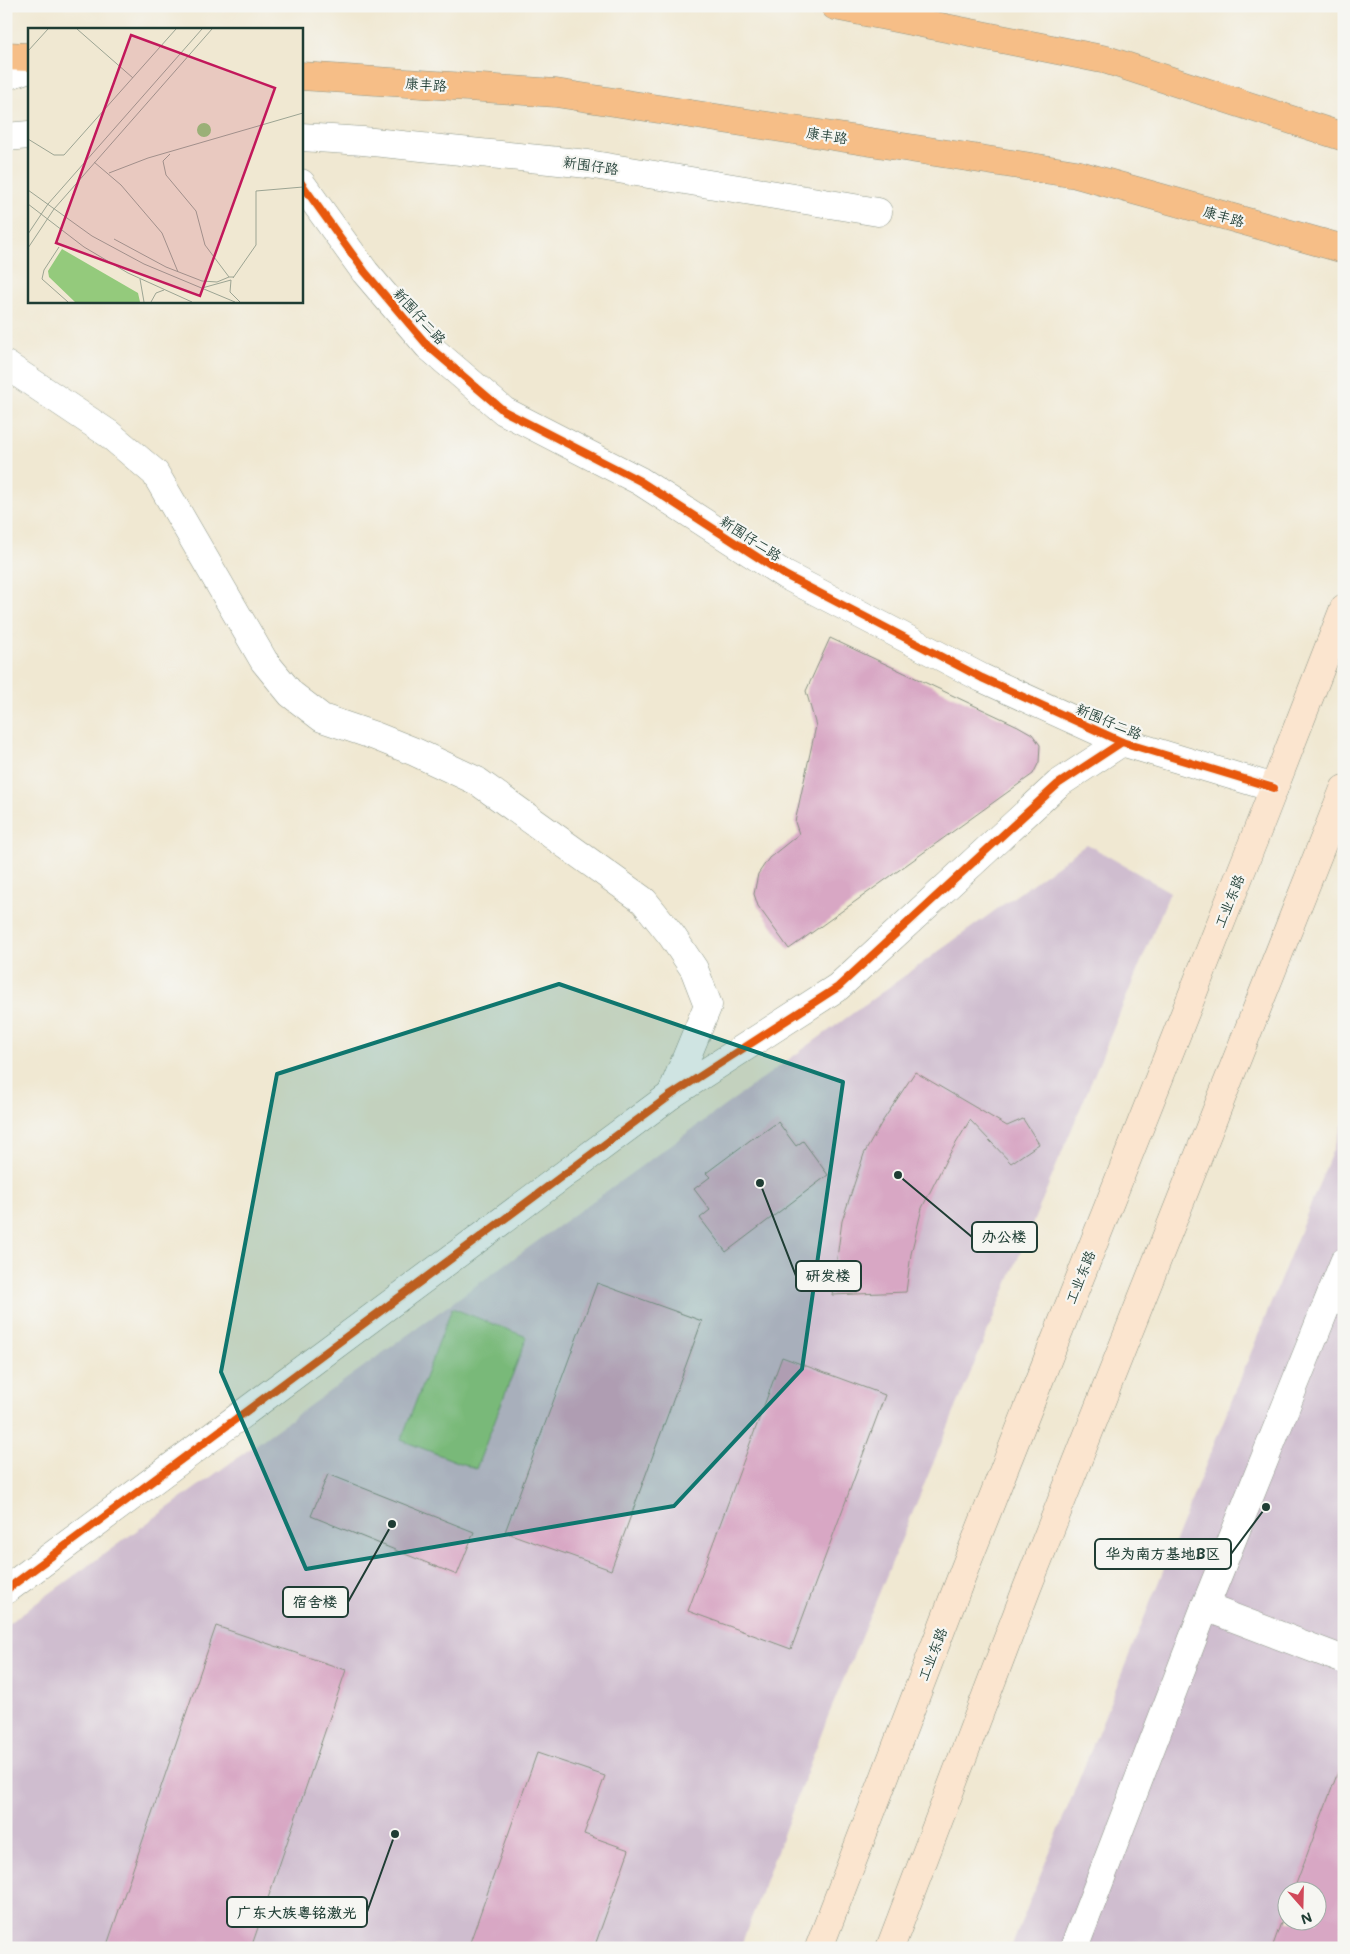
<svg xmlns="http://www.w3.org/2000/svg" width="1350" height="1954" font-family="Mali,'LXGW WenKai TC',sans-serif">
<rect width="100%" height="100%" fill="#f6f6f2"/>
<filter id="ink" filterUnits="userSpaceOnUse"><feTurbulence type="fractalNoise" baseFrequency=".02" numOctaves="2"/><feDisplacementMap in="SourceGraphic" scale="10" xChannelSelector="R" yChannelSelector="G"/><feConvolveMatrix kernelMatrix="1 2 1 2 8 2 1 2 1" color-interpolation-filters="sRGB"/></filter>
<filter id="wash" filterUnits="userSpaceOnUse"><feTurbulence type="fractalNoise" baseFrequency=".0096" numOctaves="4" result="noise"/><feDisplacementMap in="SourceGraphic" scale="20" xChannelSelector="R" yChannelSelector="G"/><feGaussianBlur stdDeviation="1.12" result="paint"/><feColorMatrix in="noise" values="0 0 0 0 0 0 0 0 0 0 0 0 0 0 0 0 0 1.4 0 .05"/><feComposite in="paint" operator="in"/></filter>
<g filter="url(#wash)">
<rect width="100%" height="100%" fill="#f0e8d2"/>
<g fill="#cfbdcf" fill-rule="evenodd">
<path d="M1087,844L1170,892L827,1719L740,1948H6V1625Z"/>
<path d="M1344,1122V1948H1011ZM1288,1892H1318V1922H1288Z"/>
</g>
<path fill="#94ca7c" stroke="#5a8458" d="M452,1308L527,1337L476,1469L401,1440Z"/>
<g id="blocks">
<g fill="#d8a7c4">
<path d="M830,638L1018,726L1032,734L1040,745L1039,762L1033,774L789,949L758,906L754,894L758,874L769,858L799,834L795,822L816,726L806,691Z"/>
<path d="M915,1072L1007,1126L1023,1119L1039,1144L1011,1163L970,1120L946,1160L922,1208L911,1254L906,1292L832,1295L842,1221L864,1154L882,1122Z"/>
<path d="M778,1122L796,1146L803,1141L828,1175L726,1252L700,1218L710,1210L694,1189L710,1177L706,1173L757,1135L758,1136Z"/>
<path d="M597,1283L702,1321L611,1570L505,1532Z"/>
<path d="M782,1357L885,1395L791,1649L688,1611Z"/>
<path d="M328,1474L474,1532L457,1575L311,1516Z"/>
<path d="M216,1626L346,1670L251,1948H106Z"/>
<path d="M537,1753L605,1776L584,1834L629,1850L594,1948H468Z"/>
<path d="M1344,1756V1948H1272L1287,1906L1288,1922H1318V1892H1293Z"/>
</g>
</g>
</g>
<g filter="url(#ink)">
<use href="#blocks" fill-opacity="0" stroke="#889283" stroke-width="1"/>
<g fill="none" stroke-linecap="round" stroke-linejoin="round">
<defs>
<g id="minor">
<path d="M6,76L29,68"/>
<path d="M6,137L29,135"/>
<path d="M301,137L363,141L588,164L878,212"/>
<path d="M301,183L365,272L428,346L504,411L640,481L785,575L982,678L1122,742L1274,788"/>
<path d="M6,365L109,434L155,473L264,661L291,694L322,718L375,736L415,752L477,781L644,901L672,936L694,969L708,1005L671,1095"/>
<path d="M6,1590L671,1095L838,987L1058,784L1122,742"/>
<path d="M1205,1607L1344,1660"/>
<path d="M1074,1948L1205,1607L1344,1262"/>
</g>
<g id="secondary">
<path d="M819,1948L966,1565L1260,824L1344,608"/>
<path d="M890,1948L1027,1588L1344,789"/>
</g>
<g id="primary">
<path d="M835,6L1107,60L1344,137"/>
<path d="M6,56L29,57"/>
<path d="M301,76L556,93L1076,174L1344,249"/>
</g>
</defs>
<use href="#minor" stroke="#889283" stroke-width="29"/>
<use href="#secondary" stroke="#889283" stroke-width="29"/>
<use href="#primary" stroke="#889283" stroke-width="29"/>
<use href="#minor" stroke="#fff" stroke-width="28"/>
<use href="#secondary" stroke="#fbe5cf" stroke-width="28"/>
<use href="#primary" stroke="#f6be87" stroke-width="28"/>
<defs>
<g id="cycleway">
<path d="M301,183L365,272L428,346L504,411L640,481L785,575L982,678L1122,742L1274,788"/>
<path d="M6,1590L671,1095L838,987L1058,784L1122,742"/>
</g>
</defs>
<use href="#cycleway" stroke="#f6f6f2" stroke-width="11"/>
<use href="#cycleway" stroke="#e8590c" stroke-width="8"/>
</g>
</g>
<path fill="#0f766e" fill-opacity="0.2" stroke="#0f766e" stroke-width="4" stroke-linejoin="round" d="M559,984L843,1082L802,1369L674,1506L306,1569L221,1372L277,1074Z"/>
<g text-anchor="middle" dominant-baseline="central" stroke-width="4.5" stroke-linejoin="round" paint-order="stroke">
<g font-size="14" fill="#1f3d34" stroke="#f6f6f2">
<text transform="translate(426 84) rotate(4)">康丰路</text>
<text transform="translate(827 135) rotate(9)">康丰路</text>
<text transform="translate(591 165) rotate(8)">新围仔路</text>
<text transform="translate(1224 216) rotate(16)">康丰路</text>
<text transform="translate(420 316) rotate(48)">新围仔二路</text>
<text transform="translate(751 538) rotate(33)">新围仔二路</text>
<text transform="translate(1109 721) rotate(23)">新围仔二路</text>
<text transform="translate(1229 901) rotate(-68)">工业东路</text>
<text transform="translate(1080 1277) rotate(-68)">工业东路</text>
<text transform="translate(932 1654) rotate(-69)">工业东路</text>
</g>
</g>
<g transform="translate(28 28)">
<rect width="275" height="275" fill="#f0e8d2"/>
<path d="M169 102a7 7 0 1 1 14 0a7 7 0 1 1-14 0ZM34,221L110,265L112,274H47L21,249L20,243Z" fill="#94ca7c"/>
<path fill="none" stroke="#9ca493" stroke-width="1" d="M49,1L105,50M0,23L20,1M0,111L26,127H36L148,1M142,126L135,133L138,147L168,183L177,217L201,249H206M66,134L93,157L134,205L150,244M81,145L120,130L275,85M0,162L64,208L116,236L207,274M0,176L56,219L100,245L164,274M0,206L20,176L174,1M86,211L138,239L174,253L189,254L201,249M31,219L16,242L14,251L40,274M0,220L26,181L184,1M205,250L228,217V163L275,159M112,251L116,274M174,260L203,252L202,264L212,274M123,274L128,265L136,262"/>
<path fill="#c2185b" fill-opacity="0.15" stroke="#c2185b" stroke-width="2.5" d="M103,7L247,60L172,268L28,215Z"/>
<rect width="275" height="275" fill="none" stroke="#1f3d34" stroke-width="2.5"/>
</g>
<path fill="none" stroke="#1f3d34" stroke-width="2" d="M898 1175L972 1237M760 1183L796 1276M1266 1507L1231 1554M392 1524L348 1602M395 1834L367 1912"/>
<g fill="#1f3d34" stroke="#f6f6f2" stroke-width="2">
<circle cx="898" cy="1175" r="5"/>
<circle cx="760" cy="1183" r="5"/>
<circle cx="1266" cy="1507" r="5"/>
<circle cx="392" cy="1524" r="5"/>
<circle cx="395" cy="1834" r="5"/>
</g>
<g fill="#f6f6f2" stroke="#1f3d34" stroke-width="2">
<rect x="972" y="1222" width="65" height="30" rx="5"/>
<rect x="796" y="1261" width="65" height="30" rx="5"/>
<rect x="1095" y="1539" width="136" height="30" rx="5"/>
<rect x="283" y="1587" width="65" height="30" rx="5"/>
<rect x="227" y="1897" width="140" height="30" rx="5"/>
</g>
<g font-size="15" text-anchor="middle" font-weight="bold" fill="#1f3d34">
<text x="1004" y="1242">办公楼</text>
<text x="828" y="1281">研发楼</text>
<text x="1163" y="1559">华为南方基地B区</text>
<text x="315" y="1607">宿舍楼</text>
<text x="297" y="1918">广东大族粤铭激光</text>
</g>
<rect width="1350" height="1954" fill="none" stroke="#f6f6f2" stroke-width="25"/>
<g transform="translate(1302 1906) rotate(160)"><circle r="24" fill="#f6f6f2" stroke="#a0aca6"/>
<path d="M0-4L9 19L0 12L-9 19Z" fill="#d1495b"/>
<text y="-8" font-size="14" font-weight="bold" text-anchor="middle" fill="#1f3d34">N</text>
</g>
</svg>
